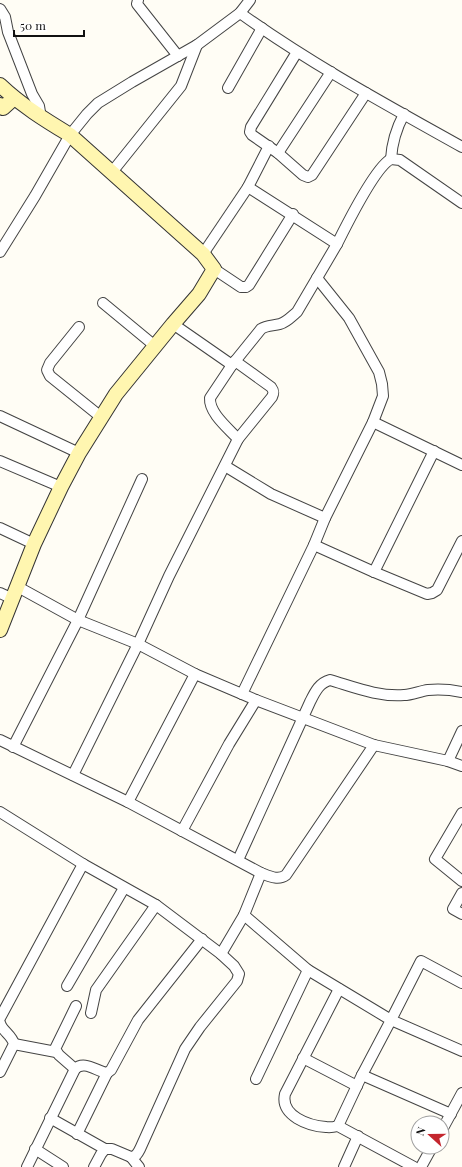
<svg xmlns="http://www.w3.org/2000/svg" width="462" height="1167" font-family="'Playfair Display',serif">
<rect width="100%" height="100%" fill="#fffdf5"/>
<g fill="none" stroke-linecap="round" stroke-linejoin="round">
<defs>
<g id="street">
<path d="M138,0L137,4L178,56"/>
<path d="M0,9L5,17L8,32L32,94L39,106L41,118"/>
<path d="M240,13C311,64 387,105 462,147"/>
<path d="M297,52L251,127L250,132L252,135L278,153L303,175L308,177L312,175L366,93"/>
<path d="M228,88L262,28"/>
<path d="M269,146L248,187L337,244C346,226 375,167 391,159L400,160L462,203"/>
<path d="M278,153L331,72"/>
<path d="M391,159C392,142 396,129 404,114"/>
<path d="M112,172L181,86L197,45"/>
<path d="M0,252L35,196L70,135L87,114L98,103L132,82L197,45L240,13L250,0"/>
<path d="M203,254L248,187"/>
<path d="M214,269L241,287H246L249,285L293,214"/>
<path d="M103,303L155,346"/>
<path d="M173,324L232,365L210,398C209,413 228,428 238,439"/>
<path d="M79,327L50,363L47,370L50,376L101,417"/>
<path d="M232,365L261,329C267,325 273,326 280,324C287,322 291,317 297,312L337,244"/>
<path d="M0,416L79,453"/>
<path d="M373,422L462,465"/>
<path d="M0,461L61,487"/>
<path d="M225,466L271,494L325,518"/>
<path d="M0,528L34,544"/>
<path d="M314,545L374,572L427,594L432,593L437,590L462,541"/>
<path d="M374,572L434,451"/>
<path d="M18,587L78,620L138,644L195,674L256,700L374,745L448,761L462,766"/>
<path d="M0,593L13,599"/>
<path d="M242,694L314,545L325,518L373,422L383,396L382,384L379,372L349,318L317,278"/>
<path d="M0,740L128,802L261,873C269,876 278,881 286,875L374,745"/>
<path d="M13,747L78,620L142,479"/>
<path d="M448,761L462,731"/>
<path d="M73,775L138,644L169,576L238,439L272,397C274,393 274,391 271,387L235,361"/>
<path d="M128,802L195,674"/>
<path d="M0,812L83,864L156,905L221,954L234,966L239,974L237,981L200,1027L185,1049L140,1149C138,1153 136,1157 131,1157L112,1149H105L101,1154L94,1167"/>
<path d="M462,813L435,859L462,881"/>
<path d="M182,831L229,744L256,700"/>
<path d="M238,860L310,702C315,692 319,683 330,680C354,687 378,697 404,695C412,695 420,691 428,690C439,689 452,690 462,692"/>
<path d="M462,893L453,909L462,914"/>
<path d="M244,915L308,970L391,1020L362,1075L338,1126"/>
<path d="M221,954L244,915L261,873"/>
<path d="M462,983L421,961L391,1020L462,1051"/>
<path d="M67,986L124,888"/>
<path d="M339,989L285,1094C280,1116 309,1126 326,1127C330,1128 334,1127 338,1126L414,1167"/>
<path d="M91,1013L96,990L156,905"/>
<path d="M0,1018L83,864"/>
<path d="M0,1023C2,1031 12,1035 14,1044L0,1072"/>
<path d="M14,1044L56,1052"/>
<path d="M303,1058L357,1086"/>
<path d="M75,1069L59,1055L55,1049L76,1006"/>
<path d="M362,1075L451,1114"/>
<path d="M256,1079L308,970"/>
<path d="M50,1118L105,1149"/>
<path d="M442,1130L462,1093"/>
<path d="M77,1134L107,1073"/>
<path d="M35,1149L63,1167"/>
<path d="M131,1157L139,1167"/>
<path d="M27,1167L75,1069C84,1060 96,1071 107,1073L111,1070L138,1020L202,939"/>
<path d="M344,1167L358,1136"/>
<path d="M421,1167L432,1147"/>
</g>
<g id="secondary">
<path d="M0,85C21,105 45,120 70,135L203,254L214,269L199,294L173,324L116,394L79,453L61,487L34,544L0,630"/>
<path d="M0,105L3,108L14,98"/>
</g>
</defs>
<use href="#street" stroke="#444" stroke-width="12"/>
<use href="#secondary" stroke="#333" stroke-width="16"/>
<use href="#street" stroke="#fff" stroke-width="10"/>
<use href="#secondary" stroke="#fff6b0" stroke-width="14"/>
</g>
<g transform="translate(430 1135) rotate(291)"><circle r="19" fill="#ffffff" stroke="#a0a0a0"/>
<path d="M0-3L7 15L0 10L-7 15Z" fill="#c4262e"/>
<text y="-6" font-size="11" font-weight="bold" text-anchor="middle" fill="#111111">N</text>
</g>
<path d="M14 30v6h70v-6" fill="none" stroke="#111111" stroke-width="2"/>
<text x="20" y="30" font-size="12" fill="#111111" stroke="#ffffff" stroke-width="3" paint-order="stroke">50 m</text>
</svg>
